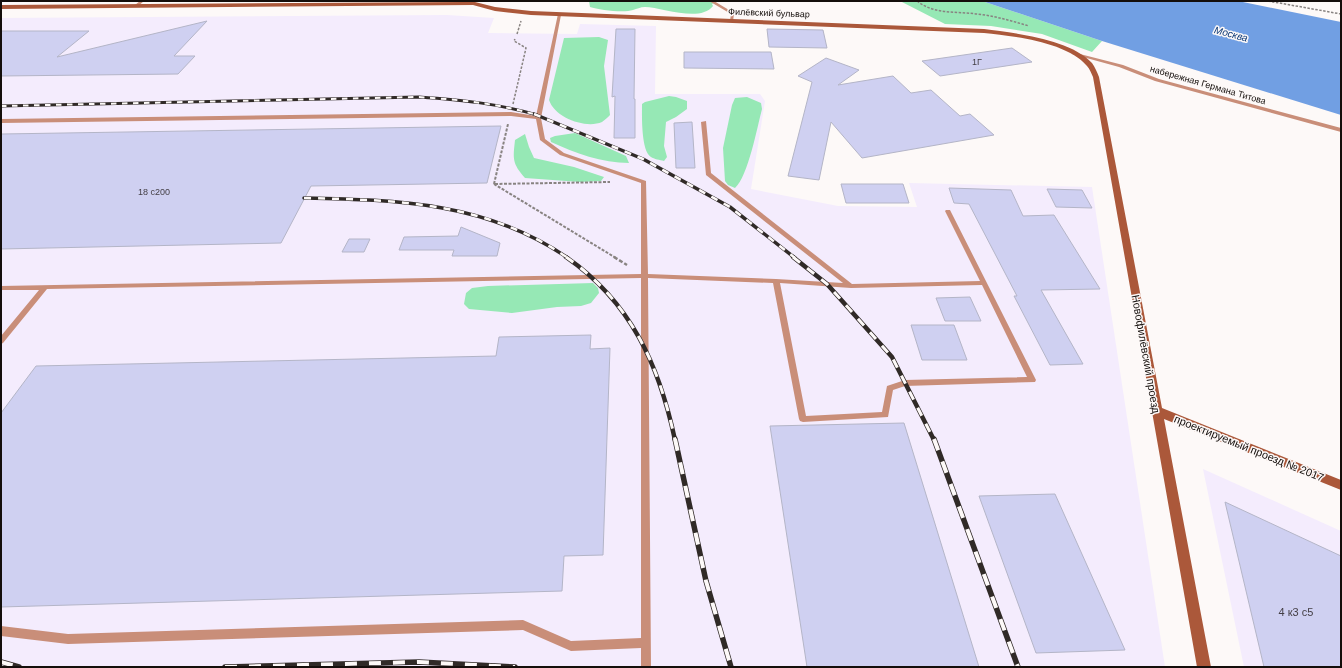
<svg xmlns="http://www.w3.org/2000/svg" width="1342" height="668" font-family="Arial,sans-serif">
<rect width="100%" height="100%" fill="#fdf9f8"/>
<g fill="#f4ecfd">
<path d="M447,15L494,18L488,33L577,34L580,24L656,26L655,94H760L765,101L751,189L838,206L917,207L909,183L1092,187L1165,667H1V18Z"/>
<path d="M1203,469L1341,531V667H1244Z"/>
</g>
<g fill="#96e8b5">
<path d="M589,1H719L712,4L713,6C700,23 661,7 645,7C640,7 637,9 633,10C624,13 599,10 590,7Z"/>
<path d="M900,1H982L1102,41L1092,52L1042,34L991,26L945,24Z"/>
<path d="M599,37L608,40L604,66L610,115C608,117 605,120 602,122C586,129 555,118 549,100L564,38Z"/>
<path d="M669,96L676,97L687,101V109L676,117L666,122L664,146L667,157L664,161C660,160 654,159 651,157C641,151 642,116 642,104L645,102Z"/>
<path d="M747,97L761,103L762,109C757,128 748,176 735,188L728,185L725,181L723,148L732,105L735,98Z"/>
<path d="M575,133L626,156L629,163C602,163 575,153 551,142L550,138L555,136Z"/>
<path d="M525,134L529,147L534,158L574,167L604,177L601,181L580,182L525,178C512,163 513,159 515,140Z"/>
<path d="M593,283L598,288L599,293L591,303L581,306L557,307L512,313L469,309L464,304L466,293L472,288L488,286Z"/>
</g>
<path fill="#719fe3" d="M982,1H1238L1341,22V115L1102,41Z"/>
<g fill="#cfd0f1" stroke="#b4b5c7">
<path d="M207,21L174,56H195L178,74L1,76V31H89L57,57Z"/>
<path d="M616,29H635L634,99H635V138H614L615,96L612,97Z"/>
<path d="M767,29L823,30L827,48L769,47Z"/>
<path d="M1012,48L1032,62L940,76L922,61Z"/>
<path d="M684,52H771L774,69L684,68Z"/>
<path d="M826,58L859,70L838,85L893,76L911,93L931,90L960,116L970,114L994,135L862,158L831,122L819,180L788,176L812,82L798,76Z"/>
<path d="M692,122L695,168H676L674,123Z"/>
<path d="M501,126L487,183L311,186L281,243L1,249V134Z"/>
<path d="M841,184H903L909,203H846Z"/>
<path d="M949,188L1011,190L1023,216L1054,215L1100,289L1041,290L1083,364L1050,365L1014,296H1017L969,204L954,203Z"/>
<path d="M1047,189L1082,190L1092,208L1056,207Z"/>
<path d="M461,227L500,243L497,256H452L454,250H399L404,237L458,236Z"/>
<path d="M349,239H370L364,252H342Z"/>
<path d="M970,297L981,321H945L936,298Z"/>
<path d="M911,325H954L967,360H922Z"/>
<path d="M591,335L590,349L610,348L603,555L564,556L562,591L1,607V413L36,366L496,356L499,337Z"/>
<path d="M904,423L979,667H807L770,426Z"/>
<path d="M1055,494L1125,650L1036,653L979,496Z"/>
<path d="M1225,502L1341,556V667H1264Z"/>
</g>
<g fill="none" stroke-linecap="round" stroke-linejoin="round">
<g stroke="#888381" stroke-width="1.5" stroke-dasharray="2.5 1.5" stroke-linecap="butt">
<path d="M917,1C935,15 956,11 977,14C995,16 1012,21 1029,26"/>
<path d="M1268,1L1341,14"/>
<path d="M517,34L521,21"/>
<path d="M513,104L526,48L514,41L515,39"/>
</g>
<g stroke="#888381" stroke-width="2" stroke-dasharray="3 1.5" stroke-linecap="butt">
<path d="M494,184L616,258"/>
<path d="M494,184L508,124"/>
<path d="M495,184L610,182"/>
</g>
<path stroke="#888381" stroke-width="2.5" stroke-dasharray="4 2" stroke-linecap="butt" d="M614,257L627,265"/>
<g fill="#c98e79" fill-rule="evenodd">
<path d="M140,1H144L137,7H135V5Z"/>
<path d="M709,1H714L734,13L733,22L730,21L731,14Z"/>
<path d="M558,14L561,15L541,118L545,139L564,153L646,181L648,274L776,279L843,283L706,175L701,122L706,121L711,173L852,284L980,281L945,211L946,210H950L1036,380L1035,382L905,386L893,390L888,417L803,422L800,421L799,419L773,283L648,278L651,667H641V648L571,651L523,630L68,644L1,636V626L68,634L523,620L571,641L641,638V278L47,289L3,343L1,344V336L39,290H1V286L641,274V183L560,155L540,140L536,119L511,116L1,123V119L511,112L536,116ZM780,283L851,288L982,285L1027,377L905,380L887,386L882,412L806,416Z"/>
<path d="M1072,52L1123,65L1159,79L1341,128V132L1155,81L1119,67L1072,54Z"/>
</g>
<path fill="#ab583a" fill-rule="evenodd" d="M461,1H471L495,7L531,11L984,29C1015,33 1070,39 1092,63C1095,67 1097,72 1099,77L1162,408L1341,480V490L1164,419L1211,667H1197L1093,77C1091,73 1090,69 1087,66C1067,42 1013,36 984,33L531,15L495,11L473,5L1,9V5L463,2Z"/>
<defs>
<path id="rail-far3" d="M1,106L419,97C462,100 495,103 537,115"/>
<g id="rail-far2">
<path d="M534,114L643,159L730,207L795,258"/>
<path d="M304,198C399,200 486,202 568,258"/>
</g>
<g id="rail-far1">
<path d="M566,257C631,302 659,365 675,440"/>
<path d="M793,257L827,284L892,357L934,440"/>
</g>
<g id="rail">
<path d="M675,439L706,581L731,667"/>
<path d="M934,439L1018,667"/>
<path d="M1,662L19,667"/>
<path d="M225,667L419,662L515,667"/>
</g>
</defs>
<use href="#rail-far3" stroke="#302a27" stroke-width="3"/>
<use href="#rail-far2" stroke="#302a27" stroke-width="3.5"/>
<use href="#rail-far1" stroke="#302a27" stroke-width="4.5"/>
<use href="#rail" stroke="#302a27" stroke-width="5.5"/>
<use href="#rail-far3" stroke="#fdf9f8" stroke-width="2" stroke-dasharray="5.5" stroke-linecap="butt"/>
<use href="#rail-far2" stroke="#fdf9f8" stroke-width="2.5" stroke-dasharray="7" stroke-linecap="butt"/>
<use href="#rail-far1" stroke="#fdf9f8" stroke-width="3" stroke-dasharray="9" stroke-linecap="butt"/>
<use href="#rail" stroke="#fdf9f8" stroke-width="4" stroke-dasharray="12" stroke-linecap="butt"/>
</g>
<g text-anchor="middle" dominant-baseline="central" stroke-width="3" stroke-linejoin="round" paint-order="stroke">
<g font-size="9" fill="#140e0b" stroke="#fdf9f8">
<text transform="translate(769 13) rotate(2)">Филёвский бульвар</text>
<text transform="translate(1208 85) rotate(16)">набережная Германа Титова</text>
</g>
<g font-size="9" fill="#433e44">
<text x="977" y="62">1Г</text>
<text x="154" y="192">18 с200</text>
</g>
<g font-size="10" font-style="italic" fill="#0e3a77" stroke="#fdf9f8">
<text transform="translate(1231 34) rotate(15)">Москва</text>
</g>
<g font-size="11" fill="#140e0b" stroke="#fdf9f8">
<text transform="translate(1146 354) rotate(80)">Новофилёвский проезд</text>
<text transform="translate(1249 448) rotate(22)">проектируемый проезд № 2017</text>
</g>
<g font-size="11" fill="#433e44">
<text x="1296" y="612">4 к3 с5</text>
</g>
</g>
<rect width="1342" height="668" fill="none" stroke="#140e0b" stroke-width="4"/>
</svg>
